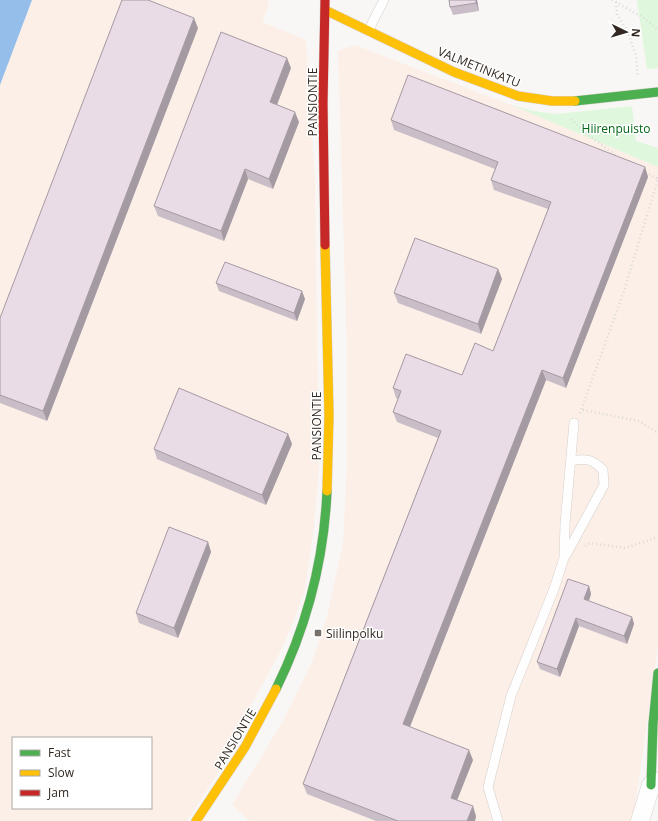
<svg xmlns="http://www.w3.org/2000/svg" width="658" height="821" font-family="'Open Sans',sans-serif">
<rect width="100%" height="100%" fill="#f9f7f5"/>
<g fill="#fbefe7" fill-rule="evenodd">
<path d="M32,0H269L267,11L262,22L306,40L315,180L319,469L314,527L305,590L290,630L278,656L244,718L233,750L187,821H0V85ZM13,738H151V808H13Z"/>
<path d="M355,45L540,116L658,167V645L633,821H250L232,805L283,721L312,662L327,616L343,544L347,464V353L338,51Z"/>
</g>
<g fill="#dff8dd">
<path d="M637,0H658V68L647,69Z"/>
<path d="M509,104L533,111L557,114L632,106L636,141L658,148V167Z"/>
</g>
<path fill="#95bfea" d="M0,0H32L0,85Z"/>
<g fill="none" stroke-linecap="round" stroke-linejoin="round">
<defs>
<g id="lane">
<path d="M369,31L373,21L384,0"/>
<path d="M566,555L604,485L603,470C592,459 587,458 571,461"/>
<path d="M498,821L488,787L511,696L554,589L564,558L565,524L574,423"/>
</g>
<path id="street" d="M640,821L651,785L658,782"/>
<g id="fast">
<path d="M575,101L658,92"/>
<path d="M276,689C307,626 324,561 327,491"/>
<path d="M651,785L653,724L658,673"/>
</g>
<g id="slow">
<path d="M325,10L454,72L518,96L552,101H575"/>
<path d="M325,245L329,415L327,491"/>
<path d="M196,821L245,747L276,689"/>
</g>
<path id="jam" d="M325,0L323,103L325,245"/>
</defs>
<use href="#lane" stroke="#d5cfcb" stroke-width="10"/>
<use href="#street" stroke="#d5cfcb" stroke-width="19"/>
<use href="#fast" stroke="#d5cfcb" stroke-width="10"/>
<use href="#slow" stroke="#d5cfcb" stroke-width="10"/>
<use href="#jam" stroke="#d5cfcb" stroke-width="10"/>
<g stroke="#dbdad9" stroke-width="2.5" stroke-dasharray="1 3" stroke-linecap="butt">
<path d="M612,0L644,18L658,30"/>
<path d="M616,2L617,15L627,30L636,55L638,77"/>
<path d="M571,119L583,131L618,157"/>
<path d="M583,410L639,421L658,433"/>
<path d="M580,413L623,294L658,179L645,172"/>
<path d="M585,546L590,543L625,548L658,537"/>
</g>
<use href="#lane" stroke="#fefefe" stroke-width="9"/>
<use href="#street" stroke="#fefefe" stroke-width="18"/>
<use href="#fast" stroke="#4caf50" stroke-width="9"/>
<use href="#slow" stroke="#ffc107" stroke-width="9"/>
<use href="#jam" stroke="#c62828" stroke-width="9"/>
</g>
<g fill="#c9bdc7">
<path d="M449,0H477L479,11L453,15L450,7Z"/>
<path d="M198,28L47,421L0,403V318Z"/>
<path d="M291,68L277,105L299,122L273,189L248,179L224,241L158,216L154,206Z"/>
<path d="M391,120L645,167L648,177L566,388L546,380L410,727L473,760L457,800L476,816L475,821H376L307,794L303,784L438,438L397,422L393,412L398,399L396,398L393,388L462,375L493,351L548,209L494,190L491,180L495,169L394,130Z"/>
<path d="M498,269L502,279L481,334L398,303L394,293Z"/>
<path d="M216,283L305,299L297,321L219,291Z"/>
<path d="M288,434L292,444L266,505L157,459L154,449Z"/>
<path d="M208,542L211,552L178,638L139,623L136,613Z"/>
<path d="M589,586L591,594L589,601L632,617L634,624L627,644L579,626L560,677L540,669L537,662Z"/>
</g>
<g fill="#a49aa2">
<path d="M476,0H477L479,11L476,3Z"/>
<path d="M194,18L198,28L47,421L43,411Z"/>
<path d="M287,58L291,68L274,112L270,102Z"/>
<path d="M295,112L299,122L273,189L269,179Z"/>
<path d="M645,167L648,177L566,388L563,378Z"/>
<path d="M245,169L248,179L224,241L221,231Z"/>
<path d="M498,269L502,279L481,334L478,324Z"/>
<path d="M302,291L305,299L297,321L294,313Z"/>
<path d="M542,370L546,380L407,734L403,724Z"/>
<path d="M288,434L292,444L266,505L262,495Z"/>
<path d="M208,542L211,552L178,638L174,628Z"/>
<path d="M589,586L591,594L587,606L584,599Z"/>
<path d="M632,617L634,624L627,644L624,636Z"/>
<path d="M576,618L579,626L560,677L557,669Z"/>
<path d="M469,750L473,760L454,808L451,798Z"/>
<path d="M473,806L476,816L475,821H467Z"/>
</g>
<g fill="#eadce7" stroke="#a49aa2">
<path d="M122,0H148L194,18L43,411L0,395V318Z"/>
<path d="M449,0H476V3L450,7Z"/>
<path d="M221,32L287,58L270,102L295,112L269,179L245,169L221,231L154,206Z"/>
<path d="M408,75L645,167L563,378L542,370L403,724L469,750L451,798L473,806L467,821H398L303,784L441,431L393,412L401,391L393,388L406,354L462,375L475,343L493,351L551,202L491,180L498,162L391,120Z"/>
<path d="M415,238L498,269L478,324L394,293Z"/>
<path d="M225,262L302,291L294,313L216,283Z"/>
<path d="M179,388L288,434L262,495L154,449Z"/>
<path d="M169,527L208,542L174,628L136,613Z"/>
<path d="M568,579L589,586L584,599L632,617L624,636L576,618L557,669L537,662Z"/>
</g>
<rect fill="#78706b" stroke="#fff" stroke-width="1.5" x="314" y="629" width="8" height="8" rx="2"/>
<g text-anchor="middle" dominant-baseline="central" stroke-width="3" stroke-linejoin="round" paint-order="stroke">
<g font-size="12" fill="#322821" stroke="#fff">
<text transform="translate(479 67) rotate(22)">VALMETINKATU</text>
<text transform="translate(312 102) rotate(-90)">PANSIONTIE</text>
<text transform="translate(316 426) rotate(-90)">PANSIONTIE</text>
<text transform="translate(235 739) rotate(-59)">PANSIONTIE</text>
</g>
<g font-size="12" fill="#006515" stroke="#fff">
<text x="616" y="128">Hiirenpuisto</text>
</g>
<g font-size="12" fill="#322821" stroke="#fff" text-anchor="start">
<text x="326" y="633">Siilinpolku</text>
</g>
</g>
<rect x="12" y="737" width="140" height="72" fill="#ffffff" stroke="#ada9a6"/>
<rect x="20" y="750" width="20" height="6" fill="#4caf50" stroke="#ada9a6"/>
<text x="48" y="757" font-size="12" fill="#322821">Fast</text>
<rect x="20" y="770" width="20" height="6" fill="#ffc107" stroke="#ada9a6"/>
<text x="48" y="777" font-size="12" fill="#322821">Slow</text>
<rect x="20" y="790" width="20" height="6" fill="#c62828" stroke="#ada9a6"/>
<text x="48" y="797" font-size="12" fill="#322821">Jam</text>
<g transform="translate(626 32) rotate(95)" stroke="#ffffff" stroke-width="3" paint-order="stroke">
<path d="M0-3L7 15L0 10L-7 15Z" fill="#322821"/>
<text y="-6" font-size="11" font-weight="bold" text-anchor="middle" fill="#322821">N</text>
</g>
</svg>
